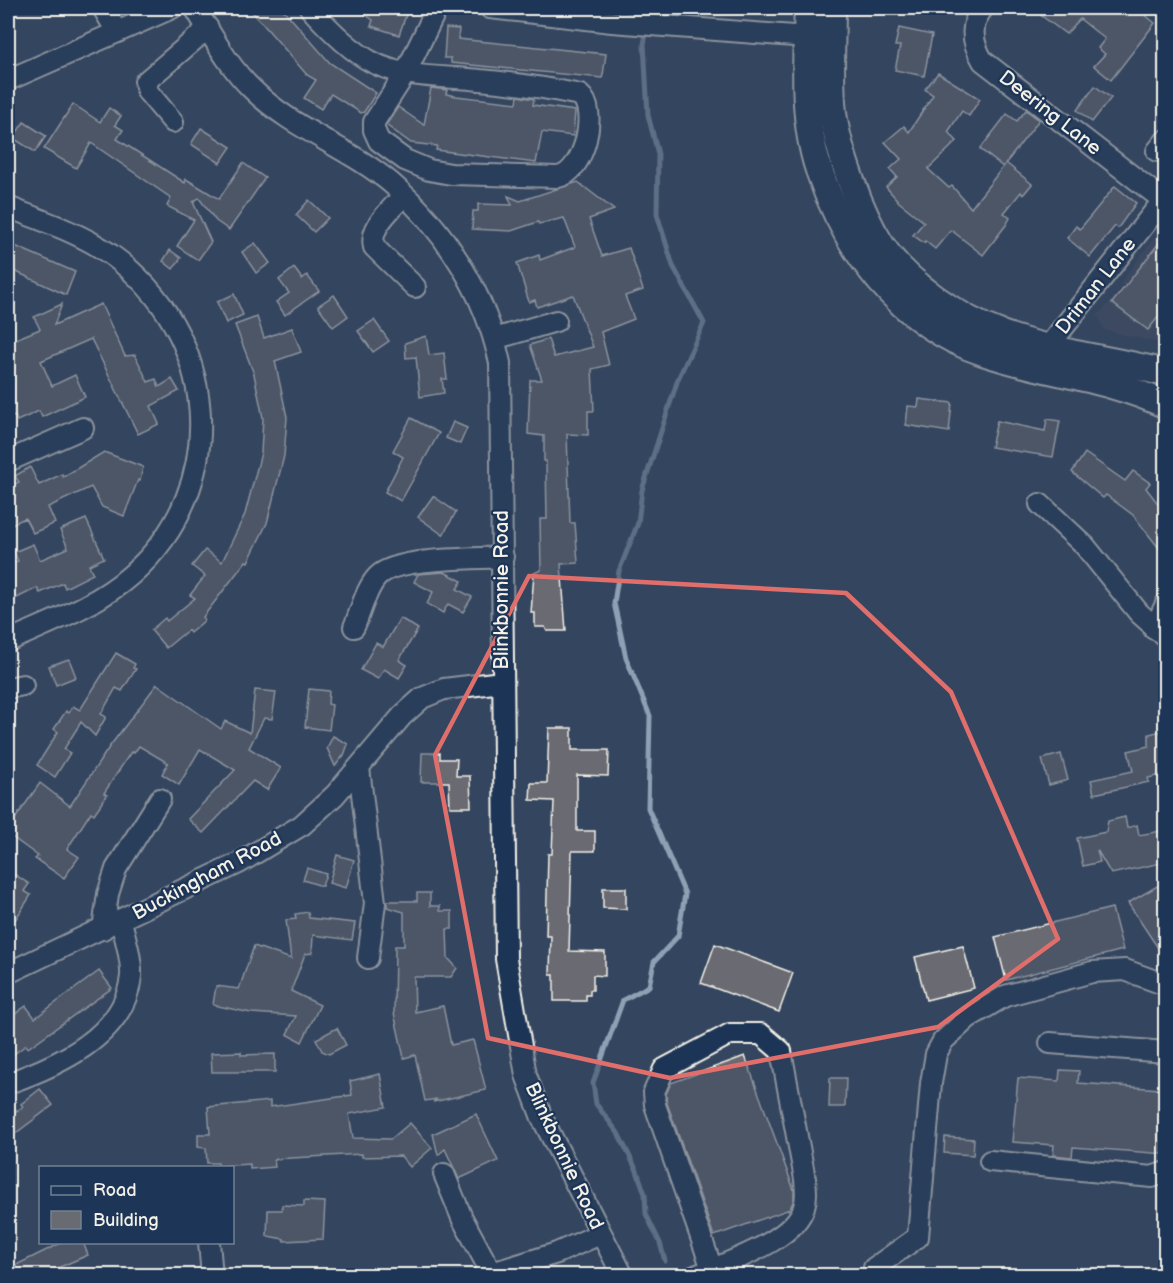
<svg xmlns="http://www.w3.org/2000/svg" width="1173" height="1283" font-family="'Balsamiq Sans',sans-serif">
<rect width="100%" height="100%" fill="#34455f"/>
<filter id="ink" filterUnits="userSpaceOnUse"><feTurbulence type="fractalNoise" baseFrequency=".0167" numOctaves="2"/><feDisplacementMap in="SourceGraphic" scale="12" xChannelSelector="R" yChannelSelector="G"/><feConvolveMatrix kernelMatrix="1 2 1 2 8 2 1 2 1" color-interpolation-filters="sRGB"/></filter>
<g filter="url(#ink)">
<path fill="#445065" d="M1165,223V344L1104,330L1098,315L1124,287L1120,284Z"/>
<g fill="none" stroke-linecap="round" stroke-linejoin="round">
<path stroke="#8ea1b4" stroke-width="5" d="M665,1261L660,1243L646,1214L645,1194L637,1171L618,1133L596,1104L593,1083L623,1000L649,986L654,962L678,936L685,894L648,808L650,716L626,658L614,603L619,571L638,523L642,490L678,379L704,323L673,266L657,214L658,154L648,115L644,44L650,15L667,8"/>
</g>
<g fill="#696b72" stroke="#f4f1e8" stroke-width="1.5">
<path d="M249,8H282L330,63L376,93L364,112L361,113L331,94L321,109L304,98L316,80L307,75Z"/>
<path d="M356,8H384L406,15L399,35L371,26L373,20Z"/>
<path d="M1031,8H1150L1144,14L1155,23L1111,80L1094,66L1105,54L1098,48L1105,39L1080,19L1066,34Z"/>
<path d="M446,28L459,29L458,39L606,54L603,75L602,78L451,63V58H444Z"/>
<path d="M899,28L932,35L924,76L895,70L900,46H895Z"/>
<path d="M938,73L980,99L969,116L962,111L948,132L957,141L928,169L949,188L952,186L971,208L1006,163L1032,184L1023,195L1021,192L1004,213L1010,218L1006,225L983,255L951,230L935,249L925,241L924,243L913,235L924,222L899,202L886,187L897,177L890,169L901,159L885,142L904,126L909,132L933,95L925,89Z"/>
<path d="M1095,86L1111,98L1092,122L1077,110Z"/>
<path d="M431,88L447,90L446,94L456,96L517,103L518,96L534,99L533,105L575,111L573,136L542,132L536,163L436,150L437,146L411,143L386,125L398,107L424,125Z"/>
<path d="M73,104L100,122L109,108L121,116L115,125L123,130L117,139L185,183L186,179L219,199L243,163L265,178L229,230L216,221L199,198L193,202L211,242L198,260L177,246L194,220L167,206L171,198L91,143L76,168L44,149Z"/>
<path d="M1026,110L1039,120L1003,167L980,149L1007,114L1017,121Z"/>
<path d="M24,122L46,136L35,152L13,138Z"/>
<path d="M201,128L231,147L220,163L191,144Z"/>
<path d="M578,182L614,210L589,219L602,256L629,248L643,290L625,296L634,319L601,332L609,365L592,369L594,411H588V435L567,434L570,523H575L578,563L561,564L566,631H547L545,627H535V613H531L534,573L541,570L540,519H547L546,461H544V436L528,434L530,380H542L530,345L548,339L554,357L593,347L573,295L537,307L535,300L529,302L517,263L539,255L540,260L575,247L564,218L539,224L538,222L511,231L472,229L473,211H478V204L512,205L508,196L520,201Z"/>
<path d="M1115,186L1136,203L1118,228L1115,226L1090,257L1067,238L1076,226L1080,229Z"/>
<path d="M309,200L328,218L314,232L296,215Z"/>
<path d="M1166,234V321L1159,316L1148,330L1112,303Z"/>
<path d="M8,243L75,272L66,295L8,268Z"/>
<path d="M255,243L270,263L256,273L242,252Z"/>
<path d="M170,250L181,258L173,269L163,261Z"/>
<path d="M294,268L302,279L307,275L319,291L285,315L276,302L289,293L279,280Z"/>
<path d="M234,294L243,315L226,323L217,302Z"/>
<path d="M334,295L348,316L333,327L318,306Z"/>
<path d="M62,304L54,325L101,304L125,356L135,355L148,382L156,379L159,387L172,379L179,391L151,406L159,424L138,434L91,339L41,361L52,386L75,375L85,397L42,417L39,411L17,421L15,416L8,419V342L40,329L34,317Z"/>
<path d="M257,317L264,338L292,328L301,352L275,361L287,417L284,456L267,523L248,562L246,561L203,617L205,620L190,633L188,630L166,648L151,630L165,618L167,621L195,598L190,595L205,576L192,566L205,550L222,562L245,514L261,453L263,418L254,374L235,325Z"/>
<path d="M374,320L389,341L373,352L358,331Z"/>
<path d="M426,336L429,355L444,353L447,379H442L444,393L420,397L416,357L406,358L405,343Z"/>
<path d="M919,399L952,403L949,432L906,425L908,406L918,407Z"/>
<path d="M411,418L439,433L401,501L385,492L403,457L393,451Z"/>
<path d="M1047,419L1060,421L1053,457L991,447L997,421L1045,431Z"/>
<path d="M453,422L467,428L460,444L446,438Z"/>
<path d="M104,452L143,467L140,481L138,480L124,516L102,507L91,487L48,507L55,523L33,533L25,518L8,526V487L19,482L15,476L30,467L39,485L62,474L63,477Z"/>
<path d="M1085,453L1125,481L1133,471L1150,483L1146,488L1166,514V557L1133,515L1106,495L1103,498L1072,472Z"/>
<path d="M433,496L456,512L443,535L418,517Z"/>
<path d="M86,519L104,558L89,565L93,574L65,588L63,583L40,593L37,588L13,600L8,589V576L12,574L8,566L18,561L14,552L33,544L40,560L68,548L60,530Z"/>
<path d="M444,572L462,581L457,589L472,597L463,612L448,604L443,613L427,604L433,592L414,582L418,574Z"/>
<path d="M400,618L418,629L399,660L407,665L399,678L384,669L378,679L361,670L376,643L383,647Z"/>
<path d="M116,653L135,664L133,668L136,669L122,691L116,688L101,714L106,717L95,736L81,722L64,749L70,753L55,777L37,765L58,732L54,729L66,711L69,713L73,706L80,710Z"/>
<path d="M69,659L76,677L56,685L49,666Z"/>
<path d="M157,684L221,729L225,721L250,733L255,690L276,692L272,719L264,718L249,748L281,768L267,790L253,781L203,833L188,819L235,770L200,749L179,785L162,774L168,763L139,746L134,753L131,752L104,793L107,795L94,814L91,812L67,849L79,857L64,878L35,859L38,856L8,834V829L40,783L70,806L110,746Z"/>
<path d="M309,689L329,691L328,704L332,705L329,730L305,727Z"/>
<path d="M549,728H572V750H609L608,776L577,775V831H595V851H572L569,951L605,952V976L593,975V990H590V995H586V1001H554V975H550L551,936H546L548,854H552L554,801L530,800L531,783H547Z"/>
<path d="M1166,730V774L1148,778L1149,782L1094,794L1091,780L1133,771L1128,751L1149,746V734Z"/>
<path d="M333,736L348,744L344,755L335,766L327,748Z"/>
<path d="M422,753H440V759H457L456,776H470L471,807H450L449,782H421Z"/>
<path d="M1061,754L1068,780L1049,785L1042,759Z"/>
<path d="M1125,817L1127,828L1137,825L1139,835L1161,831L1166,862L1111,874L1097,850L1100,862L1083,866L1077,838L1106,832L1108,821Z"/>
<path d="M337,855L354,860L346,888L329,883Z"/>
<path d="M307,868L326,874L322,886L303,880Z"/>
<path d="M14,874L29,884L24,891L31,895L8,931V884Z"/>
<path d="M1166,881V960L1128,903Z"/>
<path d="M603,888H626V909L603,908Z"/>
<path d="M417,893H430V906H440V911H452V929H447L448,958L457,968L451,977H414L415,1012L443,1006L451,1045L473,1040L486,1090L433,1102L437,1099L425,1101L415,1055L404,1058L394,1013L395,946H404V912L387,907V901H417Z"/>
<path d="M1112,908L1123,950L1006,980L995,937Z"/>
<path d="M308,912L309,918L355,923L352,940L313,935L312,953L305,954L291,991L320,1005L302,1042L287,1034L296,1016L251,1013L213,1005L216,986L239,989L254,946L291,959L286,920L296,919L295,914Z"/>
<path d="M715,944L793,973L779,1012L701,983Z"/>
<path d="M963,946L974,988L926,1000L915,957Z"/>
<path d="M99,971L112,988L28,1048L26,1045L14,1054L8,1045V1019L26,1006L35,1018Z"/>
<path d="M337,1028L346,1045L329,1054L322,1051L316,1039Z"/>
<path d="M241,1052V1055L275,1054V1072H212L211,1053Z"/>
<path d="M745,1056L794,1190V1199L790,1209L714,1236L667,1103L666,1094L671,1083Z"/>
<path d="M1060,1070L1079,1071L1078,1083L1160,1089L1158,1109L1166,1110V1154L1073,1147L1072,1157L1053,1155L1054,1145L1012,1142L1018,1078L1059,1081Z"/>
<path d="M380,1074L386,1107L349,1114L353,1138L391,1139L410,1123L432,1148L410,1167L401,1156L362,1157V1154L274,1159L275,1167L250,1169V1164L218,1166V1163H207L206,1148L198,1147V1134H210L208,1107L270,1101V1107L352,1095L350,1081Z"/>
<path d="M830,1078H846L845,1107H829Z"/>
<path d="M40,1089L53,1105L8,1139V1116L23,1107L21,1104Z"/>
<path d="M476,1114L498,1161L459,1179L445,1149L438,1155L433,1134Z"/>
<path d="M945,1137L974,1139L973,1155L944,1153Z"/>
<path d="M304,1201L325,1202L323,1239L284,1241V1239L267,1236L268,1210H282V1205L304,1206Z"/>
<path d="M63,1242H83L88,1255L41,1275H8V1269Z"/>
</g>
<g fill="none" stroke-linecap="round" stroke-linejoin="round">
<defs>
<g id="minor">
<path d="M103,8L117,32"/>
<path d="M195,8C212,35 228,66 252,89C292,129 348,147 391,183C446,230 485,293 500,363L506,959L526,1075L542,1118L623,1276"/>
<path d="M310,8C327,27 349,50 372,62C404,79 445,76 480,80C513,83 547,88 580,95C599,110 584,173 558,177L451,174L429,170L405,160L379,141L374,130V122L405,74L437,8"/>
<path d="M490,8L612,22L807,37"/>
<path d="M983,8C969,25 972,43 983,61L1163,200"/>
<path d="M8,80L172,8"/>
<path d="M173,122L147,91L145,82L208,28"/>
<path d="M1157,151L1166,140"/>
<path d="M403,196C391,210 369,227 374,247L415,287"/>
<path d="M8,207C42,221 79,232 110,254C219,331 233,486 131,575C96,606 50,622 8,641"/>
<path d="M494,339L556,321"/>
<path d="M1048,347L1166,197"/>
<path d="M8,461L83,428"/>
<path d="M1040,504L1085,546L1139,613L1166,637"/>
<path d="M354,627C361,611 366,588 378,576C397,557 474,559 503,557"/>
<path d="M1154,629L1166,604"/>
<path d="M8,688L23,685"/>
<path d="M359,768L375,903L368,958"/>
<path d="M103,929L108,894L116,869L160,799"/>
<path d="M8,973L239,863L302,825L335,795L402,716L422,698L444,689L502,682"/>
<path d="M1050,1043L1166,1052"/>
<path d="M8,1083C57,1066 125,1036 131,976C132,958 125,938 121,921"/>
<path d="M990,1161L1152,1177L1166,1172"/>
<path d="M444,1174L462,1218L492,1274"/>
<path d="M209,1242L212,1276"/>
<path d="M874,1268L918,1237L931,1083L936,1054L943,1041L968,1018L1005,996L1092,972L1125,970L1166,985"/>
<path d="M482,1276L557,1253L600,1234"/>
<path d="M695,1276L718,1267C743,1256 795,1237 804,1207C807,1198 806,1189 805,1179L781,1051L761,1034H730L664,1069L654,1092L655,1105L712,1269"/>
</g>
<g id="major">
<path d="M808,8C806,60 802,120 819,170C846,250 900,324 983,352C1044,373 1107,377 1166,405"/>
<path d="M832,8C832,42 829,78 833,113C838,151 860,212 881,245C906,283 959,319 1001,334C1054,353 1111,359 1166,373"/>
</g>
</defs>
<use href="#minor" stroke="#f4f1e8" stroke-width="24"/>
<use href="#major" stroke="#f4f1e8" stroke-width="30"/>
<use href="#minor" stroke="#1d3557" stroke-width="20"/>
<use href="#major" stroke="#1d3557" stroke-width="26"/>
</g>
</g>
<path d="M0 0H1173V1283H0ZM529,576L846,593L951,692L1058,939L938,1027L670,1078L488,1038L435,755Z" fill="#34455f" fill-opacity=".55" fill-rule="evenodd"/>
<path fill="none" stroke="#e06e6b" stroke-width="4.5" stroke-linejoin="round" d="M529,576L846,593L951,692L1058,939L938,1027L670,1078L488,1038L435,755Z"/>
<g text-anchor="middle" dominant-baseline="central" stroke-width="4.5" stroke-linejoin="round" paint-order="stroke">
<g font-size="20" fill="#f4f1e8" stroke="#1d3557">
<text transform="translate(1050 113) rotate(38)">Deering Lane</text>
<text transform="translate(1096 286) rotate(-52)">Driman Lane</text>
<text transform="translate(502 590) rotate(-90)">Blinkbonnie Road</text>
<text transform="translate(207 876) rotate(-28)">Buckingham Road</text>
<text transform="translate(564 1156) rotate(65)">Blinkbonnie Road</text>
</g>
</g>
<rect width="1173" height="1283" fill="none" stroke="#1d3557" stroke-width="30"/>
<rect x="15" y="15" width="1143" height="1253" fill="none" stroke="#f4f1e8" stroke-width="2" filter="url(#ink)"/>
<rect x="39" y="1166" width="195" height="78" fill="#1d3557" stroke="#738091" stroke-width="1.5"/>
<rect x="51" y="1186" width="30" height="9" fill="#1d3557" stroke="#738091" stroke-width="1.5"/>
<text x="93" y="1196" font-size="18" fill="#f4f1e8">Road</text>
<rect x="51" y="1211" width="30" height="18" fill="#696b72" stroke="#738091" stroke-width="1.5"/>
<text x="93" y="1226" font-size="18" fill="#f4f1e8">Building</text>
</svg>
